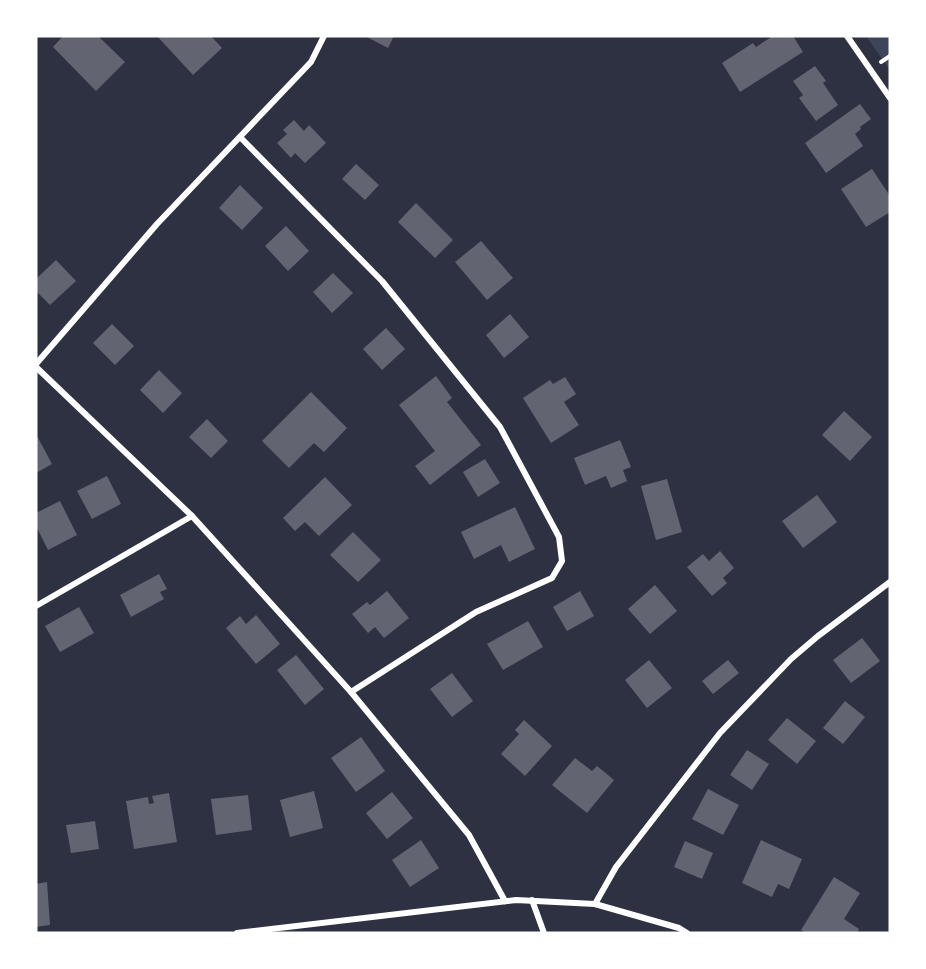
<svg xmlns="http://www.w3.org/2000/svg" width="926" height="969" font-family="'Roboto Condensed',sans-serif">
<rect width="100%" height="100%" fill="#2d3142"/>
<path fill="#3c4559" d="M866,36H890V70Z"/>
<g fill="#626471">
<path d="M63,36H98L125,62L96,91L53,47Z"/>
<path d="M157,36H211L222,48L193,75Z"/>
<path d="M365,36H394L388,48Z"/>
<path d="M773,36H793L803,52L740,92L722,63L753,43L756,47Z"/>
<path d="M815,66L826,81L823,83L838,105L816,121L799,98L803,95L793,81Z"/>
<path d="M860,104L871,119L860,127L861,129L855,134L863,146L826,173L805,143Z"/>
<path d="M294,120L304,131L309,125L326,143L305,163L295,153L291,158L277,143L287,134L283,130Z"/>
<path d="M356,164L379,185L365,200L342,179Z"/>
<path d="M872,169L890,196V212L866,227L841,189Z"/>
<path d="M240,185L263,208L242,230L219,208Z"/>
<path d="M416,203L453,240L435,258L398,222Z"/>
<path d="M286,226L309,251L288,271L265,246Z"/>
<path d="M481,241L513,278L487,300L455,262Z"/>
<path d="M56,260L76,281L50,305L36,291V279Z"/>
<path d="M333,273L353,293L332,313L313,292Z"/>
<path d="M510,314L529,337L504,358L486,335Z"/>
<path d="M112,324L134,346L115,365L93,343Z"/>
<path d="M386,328L405,349L382,370L363,349Z"/>
<path d="M159,370L182,393L163,413L140,390Z"/>
<path d="M436,376L452,398L447,402L481,445L430,485L415,466L435,451L399,405Z"/>
<path d="M565,377L576,394L564,402L579,425L551,443L523,398L550,380L553,384Z"/>
<path d="M311,392L347,428L324,452L314,443L289,468L262,441Z"/>
<path d="M844,411L872,437L850,461L822,435Z"/>
<path d="M207,419L228,441L211,458L189,437Z"/>
<path d="M36,434L52,464L36,473Z"/>
<path d="M620,440L631,467L623,470L627,481L611,488L606,476L585,485L574,458Z"/>
<path d="M485,459L500,483L478,497L463,472Z"/>
<path d="M107,476L121,504L92,519L77,491Z"/>
<path d="M325,477L352,505L319,536L305,522L295,531L283,518Z"/>
<path d="M667,479L682,532L656,540L641,486Z"/>
<path d="M817,495L837,522L803,548L782,521Z"/>
<path d="M60,501L77,535L48,550L36,526V513Z"/>
<path d="M515,507L535,549L509,562L501,545L474,559L461,532Z"/>
<path d="M353,532L381,560L358,582L330,555Z"/>
<path d="M720,551L734,568L723,578L727,583L712,596L687,567L703,554L709,561Z"/>
<path d="M159,574L167,589L160,592L164,599L131,617L120,595Z"/>
<path d="M655,585L677,611L650,634L628,609Z"/>
<path d="M387,591L409,618L384,638L375,627L368,633L352,614L367,602L370,605Z"/>
<path d="M580,591L594,616L567,631L553,607Z"/>
<path d="M79,607L94,633L60,652L45,626Z"/>
<path d="M256,615L280,644L256,664L226,628L240,616L246,624Z"/>
<path d="M528,621L543,647L503,670L487,644Z"/>
<path d="M862,638L880,661L851,683L833,660Z"/>
<path d="M296,655L324,689L305,705L277,670Z"/>
<path d="M649,660L672,688L647,708L625,680Z"/>
<path d="M728,660L739,673L713,694L702,681Z"/>
<path d="M452,673L473,701L452,717L430,689Z"/>
<path d="M845,701L865,717L843,744L823,728Z"/>
<path d="M787,718L816,741L797,764L768,740Z"/>
<path d="M524,720L552,746L525,776L501,754L519,734L515,730Z"/>
<path d="M361,737L385,771L356,792L331,758Z"/>
<path d="M747,750L769,764L752,790L730,775Z"/>
<path d="M575,758L592,771L597,766L614,780L587,813L552,785Z"/>
<path d="M708,789L739,805L723,835L692,819Z"/>
<path d="M314,791L323,828L290,837L280,800Z"/>
<path d="M392,792L413,818L387,839L366,813Z"/>
<path d="M169,793L177,842L134,849L126,801L148,797L149,804L154,803L152,796Z"/>
<path d="M248,795L252,830L216,835L211,799Z"/>
<path d="M95,821L99,849L71,853L66,825Z"/>
<path d="M421,840L439,868L410,887L392,860Z"/>
<path d="M761,840L802,859L789,889L778,884L772,897L742,883Z"/>
<path d="M685,841L713,853L702,879L674,867Z"/>
<path d="M834,877L860,893L844,919L859,929L857,933H806L801,930Z"/>
<path d="M47,882L50,925L36,927V884Z"/>
</g>
<g fill="none" stroke-linecap="round" stroke-linejoin="round">
<path stroke="#fff" stroke-width="4" d="M881,62L890,56"/>
<g stroke="#fff" stroke-width="6">
<path d="M847,36L890,98"/>
<path d="M240,137L382,281L500,427L559,537L562,561L552,578L476,612L351,692"/>
<path d="M36,364L157,224L311,62L324,36"/>
<path d="M36,367L192,516L351,692L469,835L505,901"/>
<path d="M36,606L192,516"/>
<path d="M532,900L544,933"/>
<path d="M595,904L616,867L720,733L791,659L818,636L890,582"/>
<path d="M237,933L516,900L595,904L679,928L687,933"/>
</g>
</g>
<rect width="926" height="969" fill="none" stroke="#ffffff" stroke-width="75"/>
</svg>
